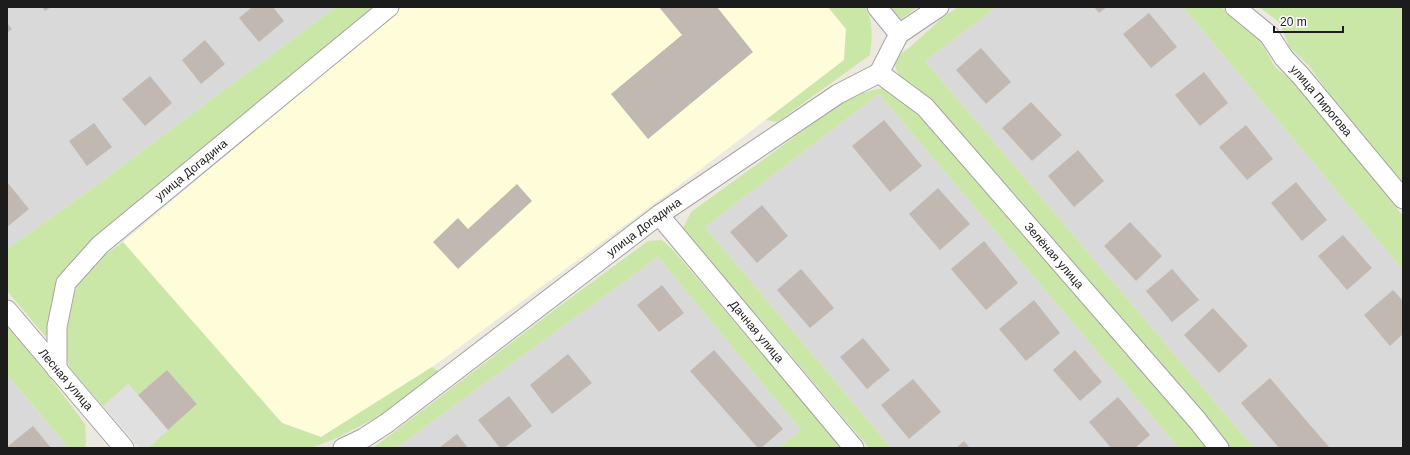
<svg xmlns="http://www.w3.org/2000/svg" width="1410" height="455" font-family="Helvetica,sans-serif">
<rect width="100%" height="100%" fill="#ede9e1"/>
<g fill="#dad9d9">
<path d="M7,7H336L90,190L7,249Z"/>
<path d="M997,7H1183L1403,270V448H1254L925,61Z"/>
<path d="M879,94L1179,448H891L705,227Z"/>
<path d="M658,257L801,430L778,448H396Z"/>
<path d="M7,375L27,399L69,448H7Z"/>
</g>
<path fill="#fefcd9" d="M402,7H828L846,29L844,60L709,163L453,352L432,367L321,437L282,423L123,242Z"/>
<g fill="#cae7a7">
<path d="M336,7H378L93,240L57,281L46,337L7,291V249L90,190Z"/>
<path d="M828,7H865C874,21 872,39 870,55L777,122L766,120L844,60L846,29Z"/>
<path d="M895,7H918L901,19L891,10Z"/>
<path d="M958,7H997L925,61L1254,448H1228L900,78L896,69L895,62L899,55L909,48L942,18Z"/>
<path d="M1183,7H1221L1258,37L1275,67L1296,84L1403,216V270Z"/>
<path d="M1259,7H1403V184L1336,103L1309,66L1290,48L1279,22Z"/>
<path d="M882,88L918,114L1186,421L1207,448H1179L879,94L705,227L891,448H869L683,228L691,212L841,103L863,93Z"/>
<path d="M662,240L674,251L842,448H778L801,430L658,257L396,448H373L561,305L648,241Z"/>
<path d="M123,242L282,423L321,437L432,367L438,371L383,414L337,438L311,448H148L197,404L167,370L138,395L128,384L103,406L70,368L65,352L67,330L75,291L82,278L102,257Z"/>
<path d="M7,326L48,375L85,424L86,441L85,448H69L7,375Z"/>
</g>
<path fill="#e0e0e0" d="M128,384L168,430L148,448H140L103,406Z"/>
<g fill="#c1b8b1">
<path d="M42,7H51L45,11Z"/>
<path d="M252,7H273L284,21L259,42L239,18Z"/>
<path d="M659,7H717L753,52L648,139L611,94L682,35Z"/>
<path d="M1094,7H1107L1099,13Z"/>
<path d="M1149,13L1177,47L1151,68L1123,34Z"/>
<path d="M7,23L12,29L7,33Z"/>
<path d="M205,40L225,64L201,84L182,60Z"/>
<path d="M981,48L1011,82L986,104L956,70Z"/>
<path d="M1204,72L1228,103L1200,126L1175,95Z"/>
<path d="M150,76L172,103L145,126L122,99Z"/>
<path d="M1031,102L1062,135L1032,161L1002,128Z"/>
<path d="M884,120L922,166L890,192L852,146Z"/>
<path d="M94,123L112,147L87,166L69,141Z"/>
<path d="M1246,125L1273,159L1247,180L1219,147Z"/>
<path d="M1078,150L1104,181L1074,207L1048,176Z"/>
<path d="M7,182L29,209L7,227Z"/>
<path d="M1296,182L1327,220L1302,241L1271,203Z"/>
<path d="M517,184L532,201L458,269L433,242L458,218L468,229Z"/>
<path d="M938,188L970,224L940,250L909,214Z"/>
<path d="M762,205L788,236L757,263L730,232Z"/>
<path d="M1130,222L1162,256L1136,281L1104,246Z"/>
<path d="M1343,235L1372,268L1347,290L1318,256Z"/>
<path d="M984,241L1018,283L986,310L951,269Z"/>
<path d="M801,269L834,308L810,328L777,290Z"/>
<path d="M1172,269L1199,300L1172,322L1146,291Z"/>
<path d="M662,285L684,313L659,332L637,305Z"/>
<path d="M1393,290L1403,301V334L1390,346L1364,315Z"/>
<path d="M1034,300L1060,333L1026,361L999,329Z"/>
<path d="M1213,308L1248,346L1219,373L1184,335Z"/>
<path d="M863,338L890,370L867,389L840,357Z"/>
<path d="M714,350L783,429L761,448H758L690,371Z"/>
<path d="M1075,350L1102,382L1080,401L1053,370Z"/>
<path d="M568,354L592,383L552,414L530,385Z"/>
<path d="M167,370L197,404L168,430L138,395Z"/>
<path d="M1270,378L1304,418L1330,448H1279L1241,403Z"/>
<path d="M913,379L941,412L909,439L881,405Z"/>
<path d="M509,396L532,426L504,448H500L478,420Z"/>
<path d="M1118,397L1150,435L1135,448H1111L1089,422Z"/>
<path d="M33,426L51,448H7V447Z"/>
<path d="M457,434L468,448H439Z"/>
<path d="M964,441L970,448H956Z"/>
</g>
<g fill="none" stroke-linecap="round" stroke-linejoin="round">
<defs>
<g id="minor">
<path d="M877,7L899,34"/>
<path id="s1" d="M1235,7L1269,35L1284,58L1301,76L1403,199"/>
<path id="s2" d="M879,73L925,107L1197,420L1219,448"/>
<path id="s3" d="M659,215L854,448"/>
<path id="s4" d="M7,310L124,448"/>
<path id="s5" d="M57,370V327L66,283L100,245L389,7"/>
<path id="s6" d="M343,448L364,438L387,423L659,215L838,94L879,73L899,34L939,7"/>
</g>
</defs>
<use href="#minor" stroke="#a3a3a3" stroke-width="21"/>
<use href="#minor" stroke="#fff" stroke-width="19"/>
</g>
<g text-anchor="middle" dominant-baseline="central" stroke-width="4" stroke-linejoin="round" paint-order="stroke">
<g font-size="12" fill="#1c1c1c" stroke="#fff">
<text stroke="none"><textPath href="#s1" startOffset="128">улица Пирогова</textPath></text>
<text stroke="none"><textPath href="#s5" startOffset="257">улица Догадина</textPath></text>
<text stroke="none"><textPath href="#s6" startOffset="374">улица Догадина</textPath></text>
<text stroke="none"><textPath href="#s2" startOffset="254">Зелёная улица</textPath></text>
<text stroke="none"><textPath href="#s3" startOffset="152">Дачная улица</textPath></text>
<text stroke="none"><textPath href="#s4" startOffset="91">Лесная улица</textPath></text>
</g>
</g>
<rect width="1410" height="455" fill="none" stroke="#1c1c1c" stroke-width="16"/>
<path d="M1274 26v6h69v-6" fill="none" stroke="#1c1c1c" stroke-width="2"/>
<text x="1280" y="26" font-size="12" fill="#1c1c1c" stroke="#ffffff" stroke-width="3" paint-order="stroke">20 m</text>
</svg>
